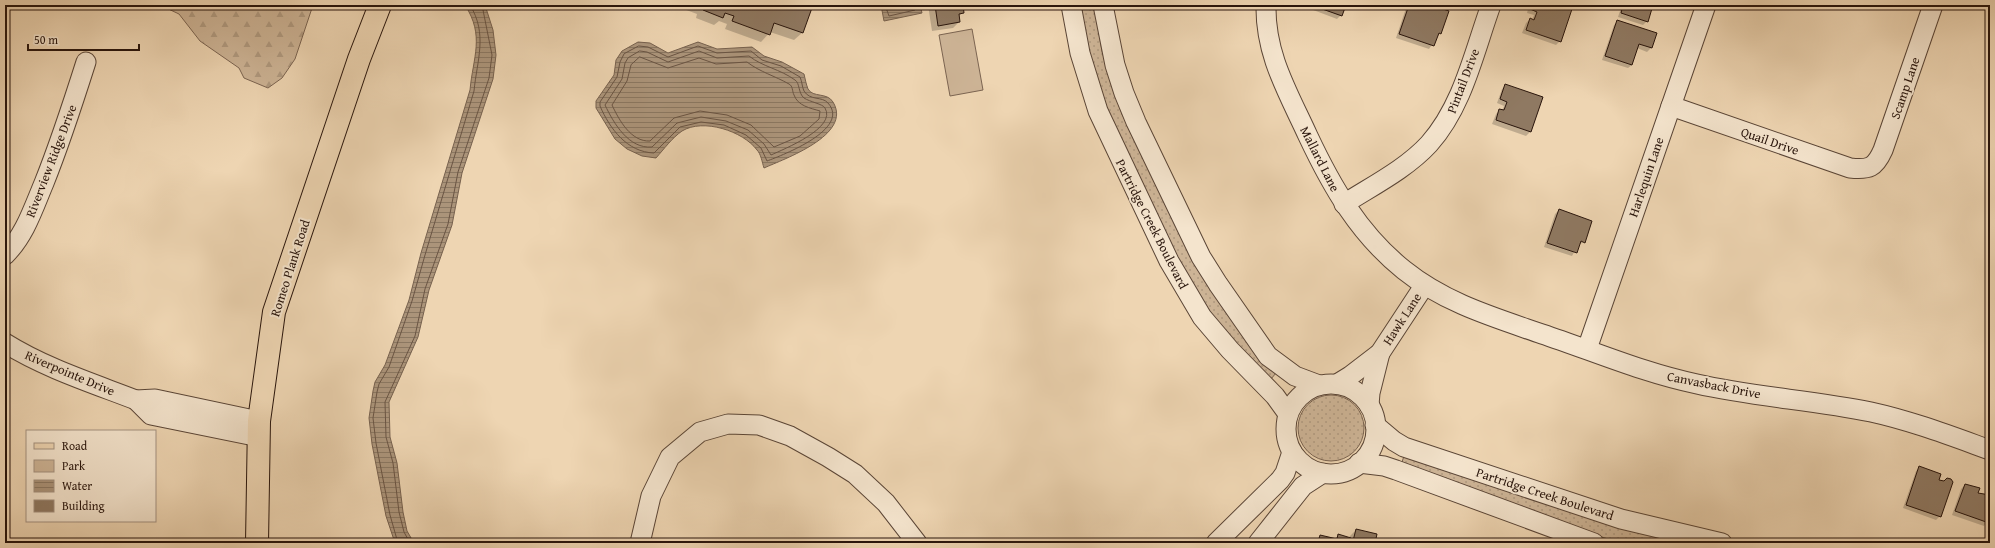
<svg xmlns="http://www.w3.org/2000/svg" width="1995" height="548" font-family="'Gentium Book Plus',serif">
<defs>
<pattern id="grass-dots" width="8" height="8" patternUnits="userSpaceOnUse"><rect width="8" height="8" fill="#cdb496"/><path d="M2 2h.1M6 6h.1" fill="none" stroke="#b09a80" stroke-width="1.8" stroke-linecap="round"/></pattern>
<pattern id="forest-firs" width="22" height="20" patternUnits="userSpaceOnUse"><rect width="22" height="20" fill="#cdb496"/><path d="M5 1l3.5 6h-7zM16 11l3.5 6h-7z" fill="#b09a80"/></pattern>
<pattern id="water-rules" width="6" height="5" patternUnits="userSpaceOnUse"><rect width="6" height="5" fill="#ab947a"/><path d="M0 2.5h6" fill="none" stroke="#8b7862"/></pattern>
</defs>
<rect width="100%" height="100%" fill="#eed5b2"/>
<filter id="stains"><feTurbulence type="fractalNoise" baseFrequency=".005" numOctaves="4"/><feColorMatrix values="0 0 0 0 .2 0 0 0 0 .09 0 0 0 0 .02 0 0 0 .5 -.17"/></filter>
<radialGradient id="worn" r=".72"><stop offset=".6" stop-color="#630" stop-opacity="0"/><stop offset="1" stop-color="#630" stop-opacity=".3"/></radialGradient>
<g fill="url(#grass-dots)" stroke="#7b6451">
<path d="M1080,5H1094L1102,51L1111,84L1122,114L1199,271L1253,350L1276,373L1271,379L1242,350L1211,313L1183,269L1113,126L1088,50Z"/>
<circle cx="1331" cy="428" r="33"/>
<path d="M1404,456L1684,543H1625L1608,539L1529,512L1402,462Z"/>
</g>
<path fill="url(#forest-firs)" stroke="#7b6451" d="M160,5H313L295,59L282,78L268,88L244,78L239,68L200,41L179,14Z"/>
<path fill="#cdb496" stroke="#7b6451" d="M972,29L983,90L950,96L939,35Z"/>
<g fill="url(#water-rules)" stroke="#77614e">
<path d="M465,5H485L493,30L496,55L493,79L462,173L452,225L429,290L418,337L389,402L390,437L397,463L403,512L407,531L414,543H395L386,516L372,444L369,418L373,391L375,382L385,365L409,300L421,253L470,90C473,57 485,36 465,5Z"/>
<path d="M881,5H920L922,13L884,21Z"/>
<path d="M638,42L650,43L668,53L698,42L717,49L752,47L764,56L782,62L804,74C805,78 806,84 808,89C813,98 827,92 833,102C853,135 784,159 764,168C762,162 761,154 757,150C743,131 703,118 682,131C672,138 664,149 656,158L642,156L627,149L615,139L596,108V101L614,75L616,60L622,51Z"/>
</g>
<g fill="#0003">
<path d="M682,5H812L802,33L794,40L770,32L761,42L725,29L727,24L719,21L714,25L696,18L697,14L681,8Z"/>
<path d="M928,5H964L962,7L963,12L958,17L959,22L953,28L932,31Z"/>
<path d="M1300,5H1345L1341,15L1337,19Z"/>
<path d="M1407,5H1428L1440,33L1429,49L1396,38Z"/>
<path d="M1529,5L1572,6L1560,41L1556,45L1522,33L1526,23L1530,19L1532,20L1534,15L1527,13Z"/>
<path d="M1622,5H1652L1647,21L1643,25L1618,17Z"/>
<path d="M1653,5H1666L1663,8Z"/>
<path d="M1618,21L1656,34L1651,48L1647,52L1637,48L1632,65L1628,68L1602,60L1614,25Z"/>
<path d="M1506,85L1542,97L1530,132L1526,136L1492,124L1496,114L1500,110L1502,111L1504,106L1497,103L1502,89Z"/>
<path d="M1559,210L1584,242L1578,245L1572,256L1544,247L1555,214Z"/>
<path d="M1920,467L1938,480L1940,516L1936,520L1903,508L1916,471Z"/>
<path d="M1965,485L1977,494L1990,496V517L1984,526L1952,515L1961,489Z"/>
<path d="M1356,530L1374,543H1313L1320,536L1334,539L1338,536L1348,538Z"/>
</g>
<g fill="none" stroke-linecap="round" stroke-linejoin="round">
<g stroke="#6a5443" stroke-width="1">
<path d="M885,5L889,16L915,10L916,5"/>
<path d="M639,46L648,47L668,57L698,46L717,53L751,51L762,60L781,66L800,77C802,81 802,87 804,91C810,101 822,96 828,103C851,129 783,155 767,161L761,148L746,135L724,125L701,122L680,127L654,153C627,152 610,129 600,106V102L617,77L620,62L624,54Z"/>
<path d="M640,51L647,52L668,62L699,51L717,58L749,56C763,67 780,69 795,80C800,83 798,93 804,98C810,102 823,104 825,108C837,128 784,149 771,155L764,144L748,130L726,121L701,117L677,123L652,147C629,149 614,124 605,105L622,79L625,63L628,58Z"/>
<path d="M640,57L668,68L699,58L716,64L747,62C760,72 775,76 789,84C793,86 792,91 794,95C798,106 810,108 820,111L819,119L800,136L774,147L751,125L727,115L700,111L674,118L650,141C631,142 619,120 612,105L627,81L631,65Z"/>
<path d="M398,543L390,515L376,443L373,418L377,392L379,384L389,367L412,301L425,255L474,91C477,60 488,34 470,5"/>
<path d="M410,543L404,532L399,512L393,463L386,437L385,402L415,336L425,289L448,224L458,172L489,78L492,55L482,5"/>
</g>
</g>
<g fill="#8f7962" stroke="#29150c">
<path d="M700,5H813L803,33L774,23L770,35L732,21L734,16L725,13L723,18L703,10L704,6Z"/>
<path d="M935,5H963L964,13L959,14L960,22L938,26Z"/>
<path d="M1311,5H1346L1342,16Z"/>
<path d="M1409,5H1431L1449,11L1441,34L1439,33L1434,46L1399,34Z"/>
<path d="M1531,5L1573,6L1561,42L1526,30L1530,18L1534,20L1537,12L1530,9Z"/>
<path d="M1623,5H1653L1648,22L1621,13Z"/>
<path d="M1617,20L1657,33L1652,48L1639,44L1632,65L1605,56Z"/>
<path d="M1505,84L1543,97L1531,132L1496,120L1499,109L1504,110L1507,102L1500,99Z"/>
<path d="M1559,209L1592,221L1585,243L1581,241L1577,253L1547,243Z"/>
<path d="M1919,466L1941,474L1939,480L1944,481L1947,478L1951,479L1953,482L1941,517L1906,505Z"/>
<path d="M1965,484L1980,488L1978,493L1990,495L1989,523L1955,511Z"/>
<path d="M1356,529L1377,534L1375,543H1318L1320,535L1337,539L1338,534L1351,538V541H1353Z"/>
</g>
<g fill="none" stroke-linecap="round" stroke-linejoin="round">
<defs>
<g id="minor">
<path d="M1071,5L1080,53L1098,111L1169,261L1202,317L1230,350L1275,396L1288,414"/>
<path d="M1103,5L1115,65L1124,93L1136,122L1201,257L1218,284L1268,356L1295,376L1319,385"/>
<path d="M1266,5C1265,55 1288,92 1308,136C1332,187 1359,234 1404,270C1445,303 1493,317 1542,334C1593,351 1644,373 1697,384C1754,397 1813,400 1871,412C1912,421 1951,436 1990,450"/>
<path d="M1671,106L1850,168C1869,170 1875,168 1883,150L1933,5"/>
<path d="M1344,204C1372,186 1406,169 1429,144C1463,106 1474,52 1491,5"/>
<path d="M5,255C25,235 33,209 44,183C60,143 73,103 86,62"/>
<path d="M5,343C45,368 92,383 136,400"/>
<path d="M1587,349L1706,5"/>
<path d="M1337,384L1350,376L1380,353L1424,286"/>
<circle cx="1331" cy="429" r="45"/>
<path d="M1369,405L1370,393L1380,353"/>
<path d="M1375,425L1394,441L1404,447L1621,519L1722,543"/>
<path d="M259,437L151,415L136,400L155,399L259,421"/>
<path d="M1359,463L1384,466L1396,470L1594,543"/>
<path d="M640,543L651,496L670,457L700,432L728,424L759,425L790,436L828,457L855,474L886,503L917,543"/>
<path d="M1216,543L1280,480L1285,473L1292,452"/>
<path d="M1258,543L1303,486L1323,473"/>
</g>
<path id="major" d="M257,543L259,421L274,312L359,59L380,5"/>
</defs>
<use href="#minor" stroke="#5a4536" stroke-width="21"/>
<use href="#major" stroke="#29150c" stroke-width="24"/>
<use href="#minor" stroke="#f4e4cd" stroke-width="19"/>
<use href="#major" stroke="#eed5b2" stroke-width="22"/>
</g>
<g text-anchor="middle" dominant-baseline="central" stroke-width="4" stroke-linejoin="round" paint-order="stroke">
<g font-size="13" fill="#29150c" stroke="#f4e4cd">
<text transform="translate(1463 81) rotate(-69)">Pintail Drive</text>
<text transform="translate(1905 88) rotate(-71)">Scamp Lane</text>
<text transform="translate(1770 141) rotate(19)">Quail Drive</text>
<text transform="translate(1320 159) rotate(63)">Mallard Lane</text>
<text transform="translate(51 161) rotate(-69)">Riverview Ridge Drive</text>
<text transform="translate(1646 177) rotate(-71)">Harlequin Lane</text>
<text transform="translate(1152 224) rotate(63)">Partridge Creek Boulevard</text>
<text transform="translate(290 268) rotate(-72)">Romeo Plank Road</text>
<text transform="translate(1402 319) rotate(-57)">Hawk Lane</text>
<text transform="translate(70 373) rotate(23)">Riverpointe Drive</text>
<text transform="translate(1714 385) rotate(11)">Canvasback Drive</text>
<text transform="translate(1545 494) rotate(18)">Partridge Creek Boulevard</text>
</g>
</g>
<rect width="1995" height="548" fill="none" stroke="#eed5b2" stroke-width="20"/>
<rect x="6" y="6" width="1983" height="536" fill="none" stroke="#29150c" stroke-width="2"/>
<rect x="10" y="10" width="1975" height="528" fill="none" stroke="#29150c"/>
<rect x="26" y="430" width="130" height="92" fill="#f4e4cd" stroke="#a39180"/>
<rect x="34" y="443" width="20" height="6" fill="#eed5b2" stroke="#a39180"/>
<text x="62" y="450" font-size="12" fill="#29150c">Road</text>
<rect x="34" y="460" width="20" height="12" fill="#cdb496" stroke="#a39180"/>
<text x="62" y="470" font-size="12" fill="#29150c">Park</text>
<rect x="34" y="480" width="20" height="12" fill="url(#water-rules)" stroke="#a39180"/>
<text x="62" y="490" font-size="12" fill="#29150c">Water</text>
<rect x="34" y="500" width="20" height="12" fill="#8f7962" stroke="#a39180"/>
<text x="62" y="510" font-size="12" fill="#29150c">Building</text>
<path d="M28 44v6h111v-6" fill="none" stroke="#29150c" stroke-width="2"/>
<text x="34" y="44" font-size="12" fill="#29150c" stroke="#f4e4cd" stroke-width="3" paint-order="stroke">50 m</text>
<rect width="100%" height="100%" filter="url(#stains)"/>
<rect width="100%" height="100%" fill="url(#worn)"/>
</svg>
